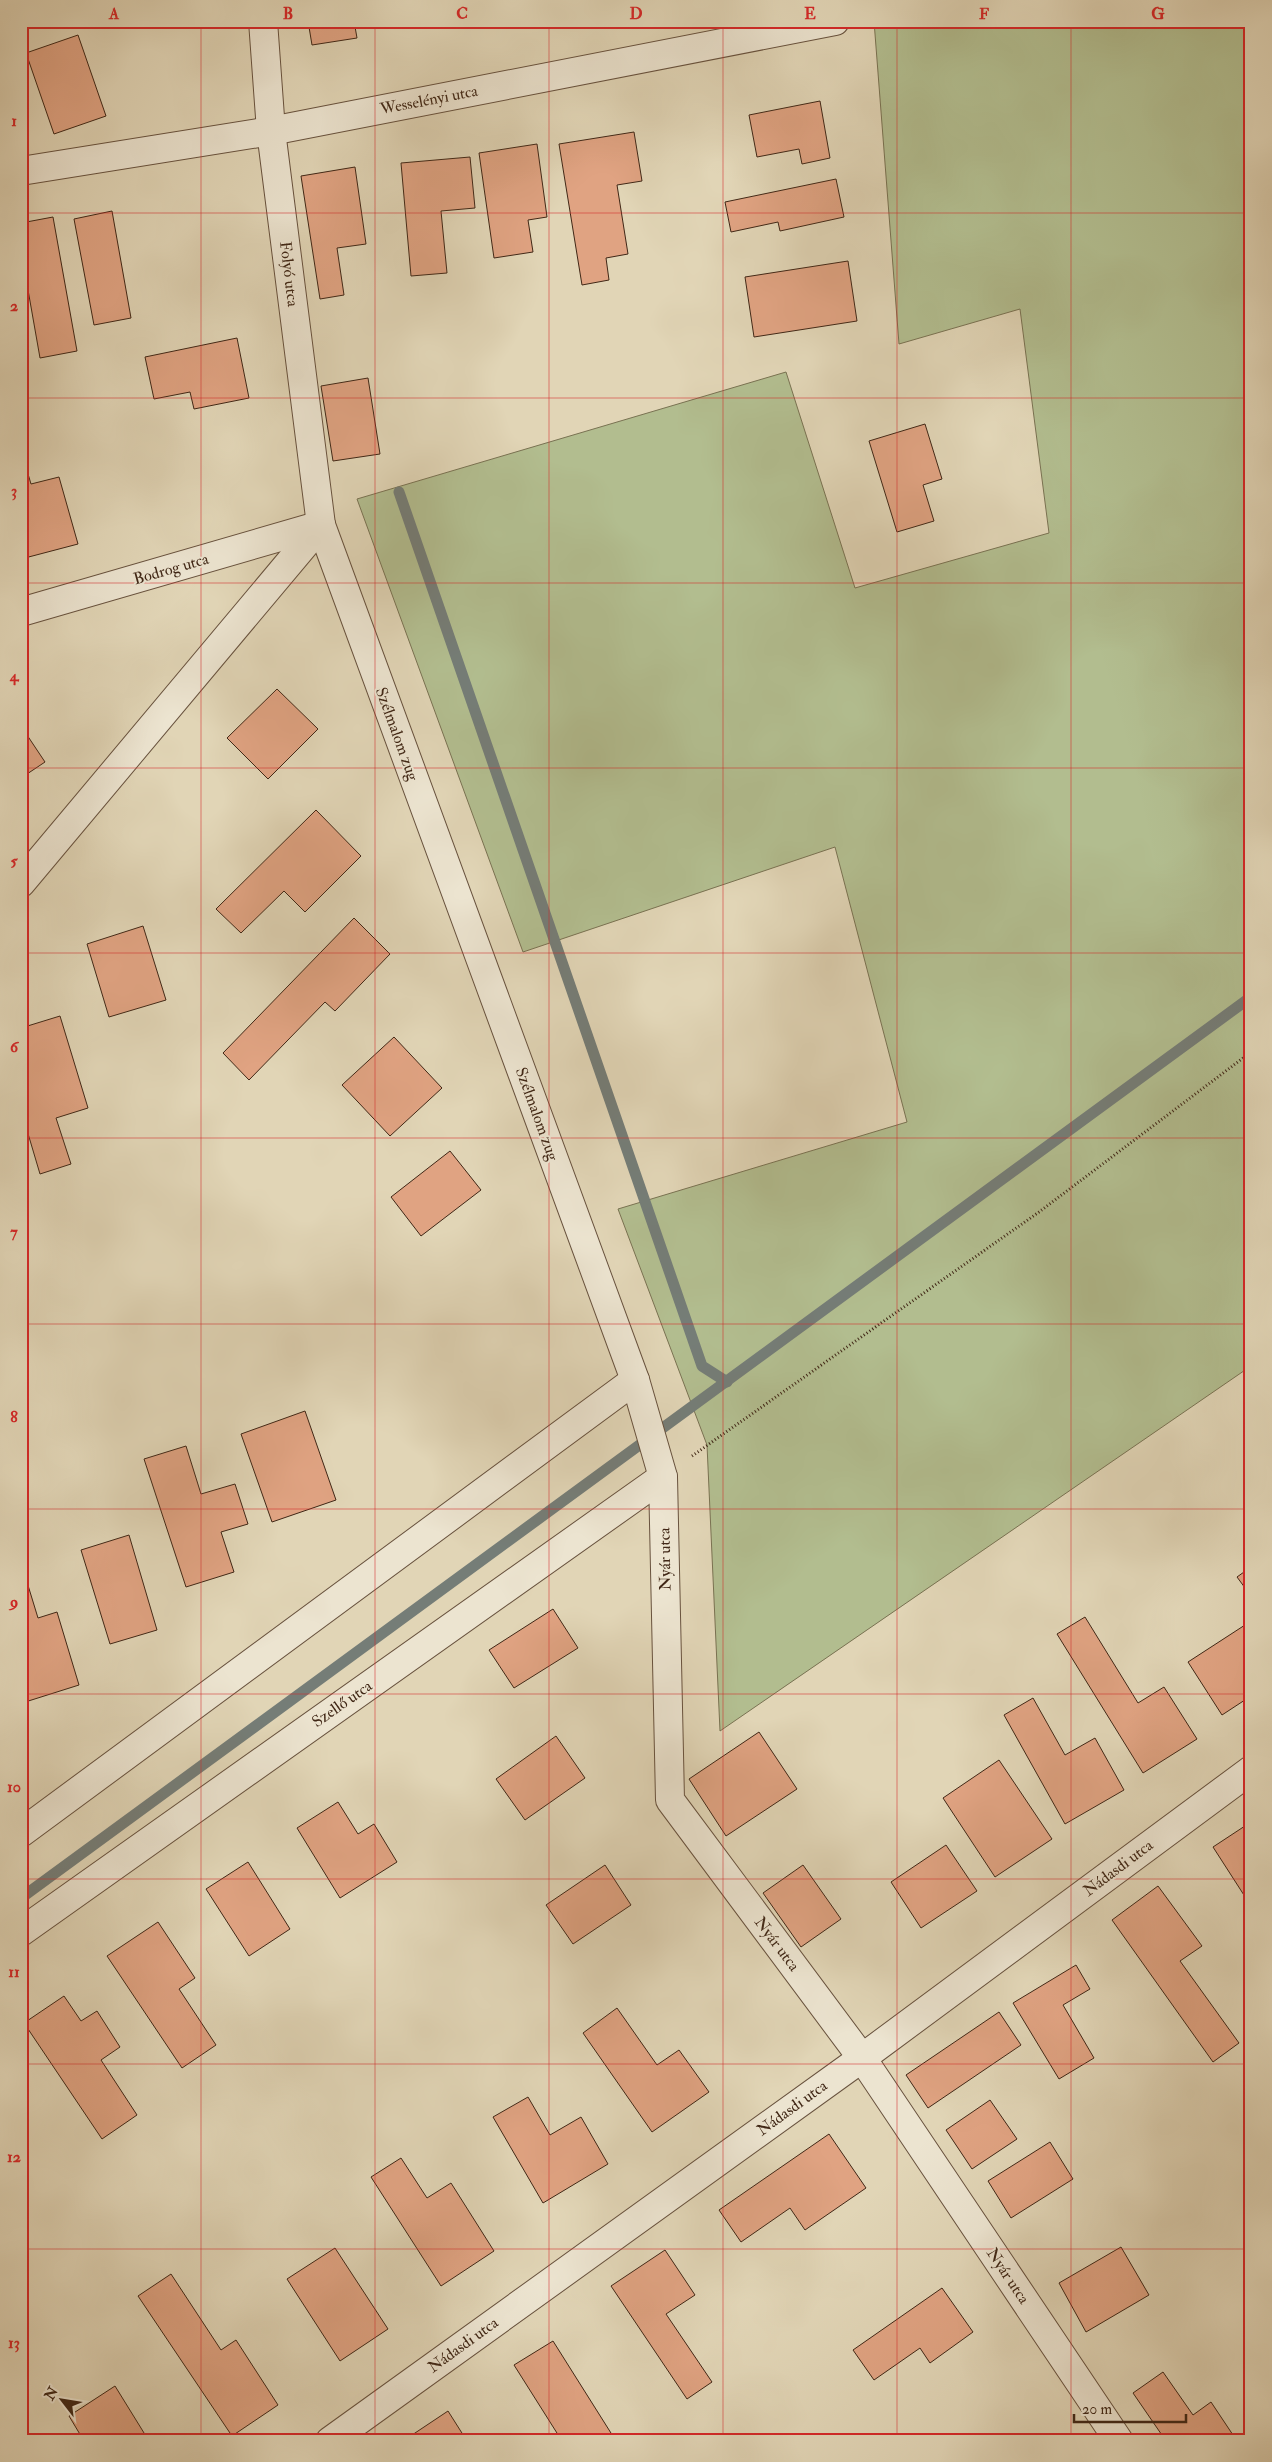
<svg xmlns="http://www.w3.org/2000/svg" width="1272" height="2462" font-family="'IM FELL Double Pica',serif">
<rect width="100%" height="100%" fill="#e1d5b6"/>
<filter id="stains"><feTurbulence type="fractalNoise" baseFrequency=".004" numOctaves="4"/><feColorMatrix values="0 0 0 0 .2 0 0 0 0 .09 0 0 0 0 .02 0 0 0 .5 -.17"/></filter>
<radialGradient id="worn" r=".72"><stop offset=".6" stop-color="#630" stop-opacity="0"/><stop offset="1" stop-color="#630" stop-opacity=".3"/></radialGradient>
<path fill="#b2bd8f" stroke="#797252" d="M874,21H1251V1366L720,1731L707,1445L618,1209L907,1122L835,847L523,952L357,499L786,372L855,588L1049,533L1020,309L899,344Z"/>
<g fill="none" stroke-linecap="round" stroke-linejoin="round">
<g stroke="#757d77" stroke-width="11">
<path d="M399,492L702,1366L727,1382"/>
<path d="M21,1898L1251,997"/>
</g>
</g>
<g fill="#e0a382" stroke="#402716">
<path d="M308,21H354L357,38L312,45Z"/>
<path d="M78,35L106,116L54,134L26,53Z"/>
<path d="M820,101L830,158L802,164L799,149L757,157L749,115Z"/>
<path d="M634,132L642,181L617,185L628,254L606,258L609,280L582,285L559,144Z"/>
<path d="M537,144L547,217L528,220L533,252L494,258L479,153Z"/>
<path d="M470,157L475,208L441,211L447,273L411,276L401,163Z"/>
<path d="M355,167L366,244L337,248L344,295L320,299L301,176Z"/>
<path d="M836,179L844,217L780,231L778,222L731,232L725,202Z"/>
<path d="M112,211L131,318L94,325L74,219Z"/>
<path d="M53,217L77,351L40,358L21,250V223Z"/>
<path d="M848,261L857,321L754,337L745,277Z"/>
<path d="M237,338L249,398L194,409L190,392L154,399L145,357Z"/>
<path d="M368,378L380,454L333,461L321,386Z"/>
<path d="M925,424L942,479L923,485L934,521L897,532L869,441Z"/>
<path d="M21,450L31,484L59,477L78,544L21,559Z"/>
<path d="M277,689L318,729L268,779L227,738Z"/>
<path d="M21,726L45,762L21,778Z"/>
<path d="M316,810L361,856L305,912L284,891L241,933L216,909Z"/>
<path d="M354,918L390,954L335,1011L325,1002L249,1080L223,1053Z"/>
<path d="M143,926L166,1000L109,1017L87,944Z"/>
<path d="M60,1016L88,1108L56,1118L71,1164L40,1174L21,1110V1028Z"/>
<path d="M394,1037L442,1088L390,1136L342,1085Z"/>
<path d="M450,1151L481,1190L421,1236L391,1197Z"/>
<path d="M305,1411L336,1500L272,1522L241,1434Z"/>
<path d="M186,1446L201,1494L235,1484L248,1524L221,1532L234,1572L186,1587L144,1459Z"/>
<path d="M129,1535L157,1630L110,1644L81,1550Z"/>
<path d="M1251,1567V1596L1237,1577Z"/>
<path d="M23,1569L38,1618L57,1612L79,1685L22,1703Z"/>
<path d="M553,1609L578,1648L514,1688L489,1650Z"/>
<path d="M1085,1617L1138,1703L1164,1687L1197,1739L1143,1773L1057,1634Z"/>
<path d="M1245,1625L1251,1634V1696L1222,1715L1188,1662Z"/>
<path d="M1033,1698L1065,1755L1095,1738L1124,1790L1065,1824L1004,1715Z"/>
<path d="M759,1732L797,1789L726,1836L689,1779Z"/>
<path d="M556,1736L585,1778L525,1820L496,1779Z"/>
<path d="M999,1760L1052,1839L995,1877L943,1798Z"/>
<path d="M338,1802L358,1834L374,1824L397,1862L340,1898L297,1828Z"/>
<path d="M1251,1822V1906L1213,1847Z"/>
<path d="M946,1845L977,1891L921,1928L891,1882Z"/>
<path d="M248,1862L290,1929L249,1956L206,1889Z"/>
<path d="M605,1865L631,1905L573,1944L546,1905Z"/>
<path d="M803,1865L841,1919L801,1947L763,1893Z"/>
<path d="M1158,1886L1202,1946L1180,1961L1239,2043L1213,2062L1112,1920Z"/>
<path d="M158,1922L195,1978L179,1989L216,2045L182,2068L107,1956Z"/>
<path d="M1076,1965L1090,1989L1063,2005L1094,2058L1059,2079L1013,2003Z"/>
<path d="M64,1996L81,2021L97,2011L120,2047L101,2060L137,2115L102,2139L24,2023Z"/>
<path d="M617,2008L657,2065L679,2050L709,2092L652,2132L583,2033Z"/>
<path d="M999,2012L1021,2045L928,2108L906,2075Z"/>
<path d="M528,2097L550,2135L581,2117L608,2164L543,2203L493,2117Z"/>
<path d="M990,2100L1017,2139L972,2169L946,2130Z"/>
<path d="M829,2134L866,2188L805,2230L790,2208L741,2242L719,2210Z"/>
<path d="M1050,2142L1073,2179L1011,2218L988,2181Z"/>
<path d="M401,2158L427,2198L451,2183L494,2251L441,2286L371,2177Z"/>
<path d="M1121,2247L1149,2295L1086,2332L1059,2283Z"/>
<path d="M335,2248L388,2329L340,2361L287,2279Z"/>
<path d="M665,2250L695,2295L666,2314L712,2382L687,2399L611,2286Z"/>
<path d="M171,2274L221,2350L236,2340L278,2405L232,2436L138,2296Z"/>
<path d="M942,2288L973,2332L930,2363L920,2348L874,2380L853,2350Z"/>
<path d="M553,2341L616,2441H562L514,2365Z"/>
<path d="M1163,2372L1193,2415L1211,2402L1237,2441H1166L1133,2393Z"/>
<path d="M115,2386L149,2441H84L69,2416Z"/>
<path d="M448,2411L467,2441H403Z"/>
</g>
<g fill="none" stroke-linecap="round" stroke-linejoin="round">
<defs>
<g id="minor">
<path d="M263,21L271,131L321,525L635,1380L663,1477L670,1800L862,2058L1119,2441"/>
<path d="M21,171L271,131L835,21"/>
<path d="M21,612L321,525"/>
<path d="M21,883L321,525"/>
<path d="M21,1833L635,1380"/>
<path d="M21,1932L663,1477"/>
<path d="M330,2441L862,2058L1251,1770"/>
</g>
</defs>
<use href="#minor" stroke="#68523e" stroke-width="30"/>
<path stroke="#402716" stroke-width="3" stroke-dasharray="1 2.5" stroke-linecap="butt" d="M692,1456L1039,1212L1251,1052"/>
<use href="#minor" stroke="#ece4d0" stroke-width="28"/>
</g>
<path fill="none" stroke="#d62828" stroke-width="1" stroke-opacity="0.55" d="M201,21V2441M375,21V2441M549,21V2441M723,21V2441M897,21V2441M1071,21V2441M21,213H1251M21,398H1251M21,583H1251M21,768H1251M21,953H1251M21,1138H1251M21,1324H1251M21,1509H1251M21,1694H1251M21,1879H1251M21,2064H1251M21,2249H1251"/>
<g text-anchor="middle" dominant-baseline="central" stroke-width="4" stroke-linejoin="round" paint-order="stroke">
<g font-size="16" fill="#402716" stroke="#ece4d0">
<text transform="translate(429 100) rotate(-11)">Wesselényi utca</text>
<text transform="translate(289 274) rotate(83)">Folyó utca</text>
<text transform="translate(171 569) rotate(-16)">Bodrog utca</text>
<text transform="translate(397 734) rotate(70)">Szélmalom zug</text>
<text transform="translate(537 1114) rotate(70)">Szélmalom zug</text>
<text transform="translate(665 1559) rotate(-91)">Nyár utca</text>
<text transform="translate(342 1704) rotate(-35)">Szellő utca</text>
<text transform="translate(1118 1868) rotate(-37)">Nádasdi utca</text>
<text transform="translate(777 1944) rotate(53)">Nyár utca</text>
<text transform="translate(792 2108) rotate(-36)">Nádasdi utca</text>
<text transform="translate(1008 2276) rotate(56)">Nyár utca</text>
<text transform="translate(463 2345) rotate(-36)">Nádasdi utca</text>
</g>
</g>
<rect width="1272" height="2462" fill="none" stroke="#e1d5b6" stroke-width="55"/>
<g transform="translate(62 2400) rotate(301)" stroke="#ece4d0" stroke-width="4" paint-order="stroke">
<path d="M0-4L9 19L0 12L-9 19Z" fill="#402716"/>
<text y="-8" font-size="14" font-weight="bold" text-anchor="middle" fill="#402716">N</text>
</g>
<path d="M1074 2414v8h112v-8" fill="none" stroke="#402716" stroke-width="2.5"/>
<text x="1082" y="2414" font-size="15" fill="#402716" stroke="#ece4d0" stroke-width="4" paint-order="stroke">20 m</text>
<rect x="28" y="28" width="1216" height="2406" fill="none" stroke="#d62828" stroke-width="2"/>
<g font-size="16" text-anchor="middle" font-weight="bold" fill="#d62828">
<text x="114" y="19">A</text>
<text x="288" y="19">B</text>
<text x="462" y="19">C</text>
<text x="636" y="19">D</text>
<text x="810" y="19">E</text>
<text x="984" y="19">F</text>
<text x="1158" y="19">G</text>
<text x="14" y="126">1</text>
<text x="14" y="311">2</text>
<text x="14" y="496">3</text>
<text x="14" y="681">4</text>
<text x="14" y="866">5</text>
<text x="14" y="1052">6</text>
<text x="14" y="1237">7</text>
<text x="14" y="1422">8</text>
<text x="14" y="1607">9</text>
<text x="14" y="1792">10</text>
<text x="14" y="1977">11</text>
<text x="14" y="2162">12</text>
<text x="14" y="2348">13</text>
</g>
<rect width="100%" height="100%" filter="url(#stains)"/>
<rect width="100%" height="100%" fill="url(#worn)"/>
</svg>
